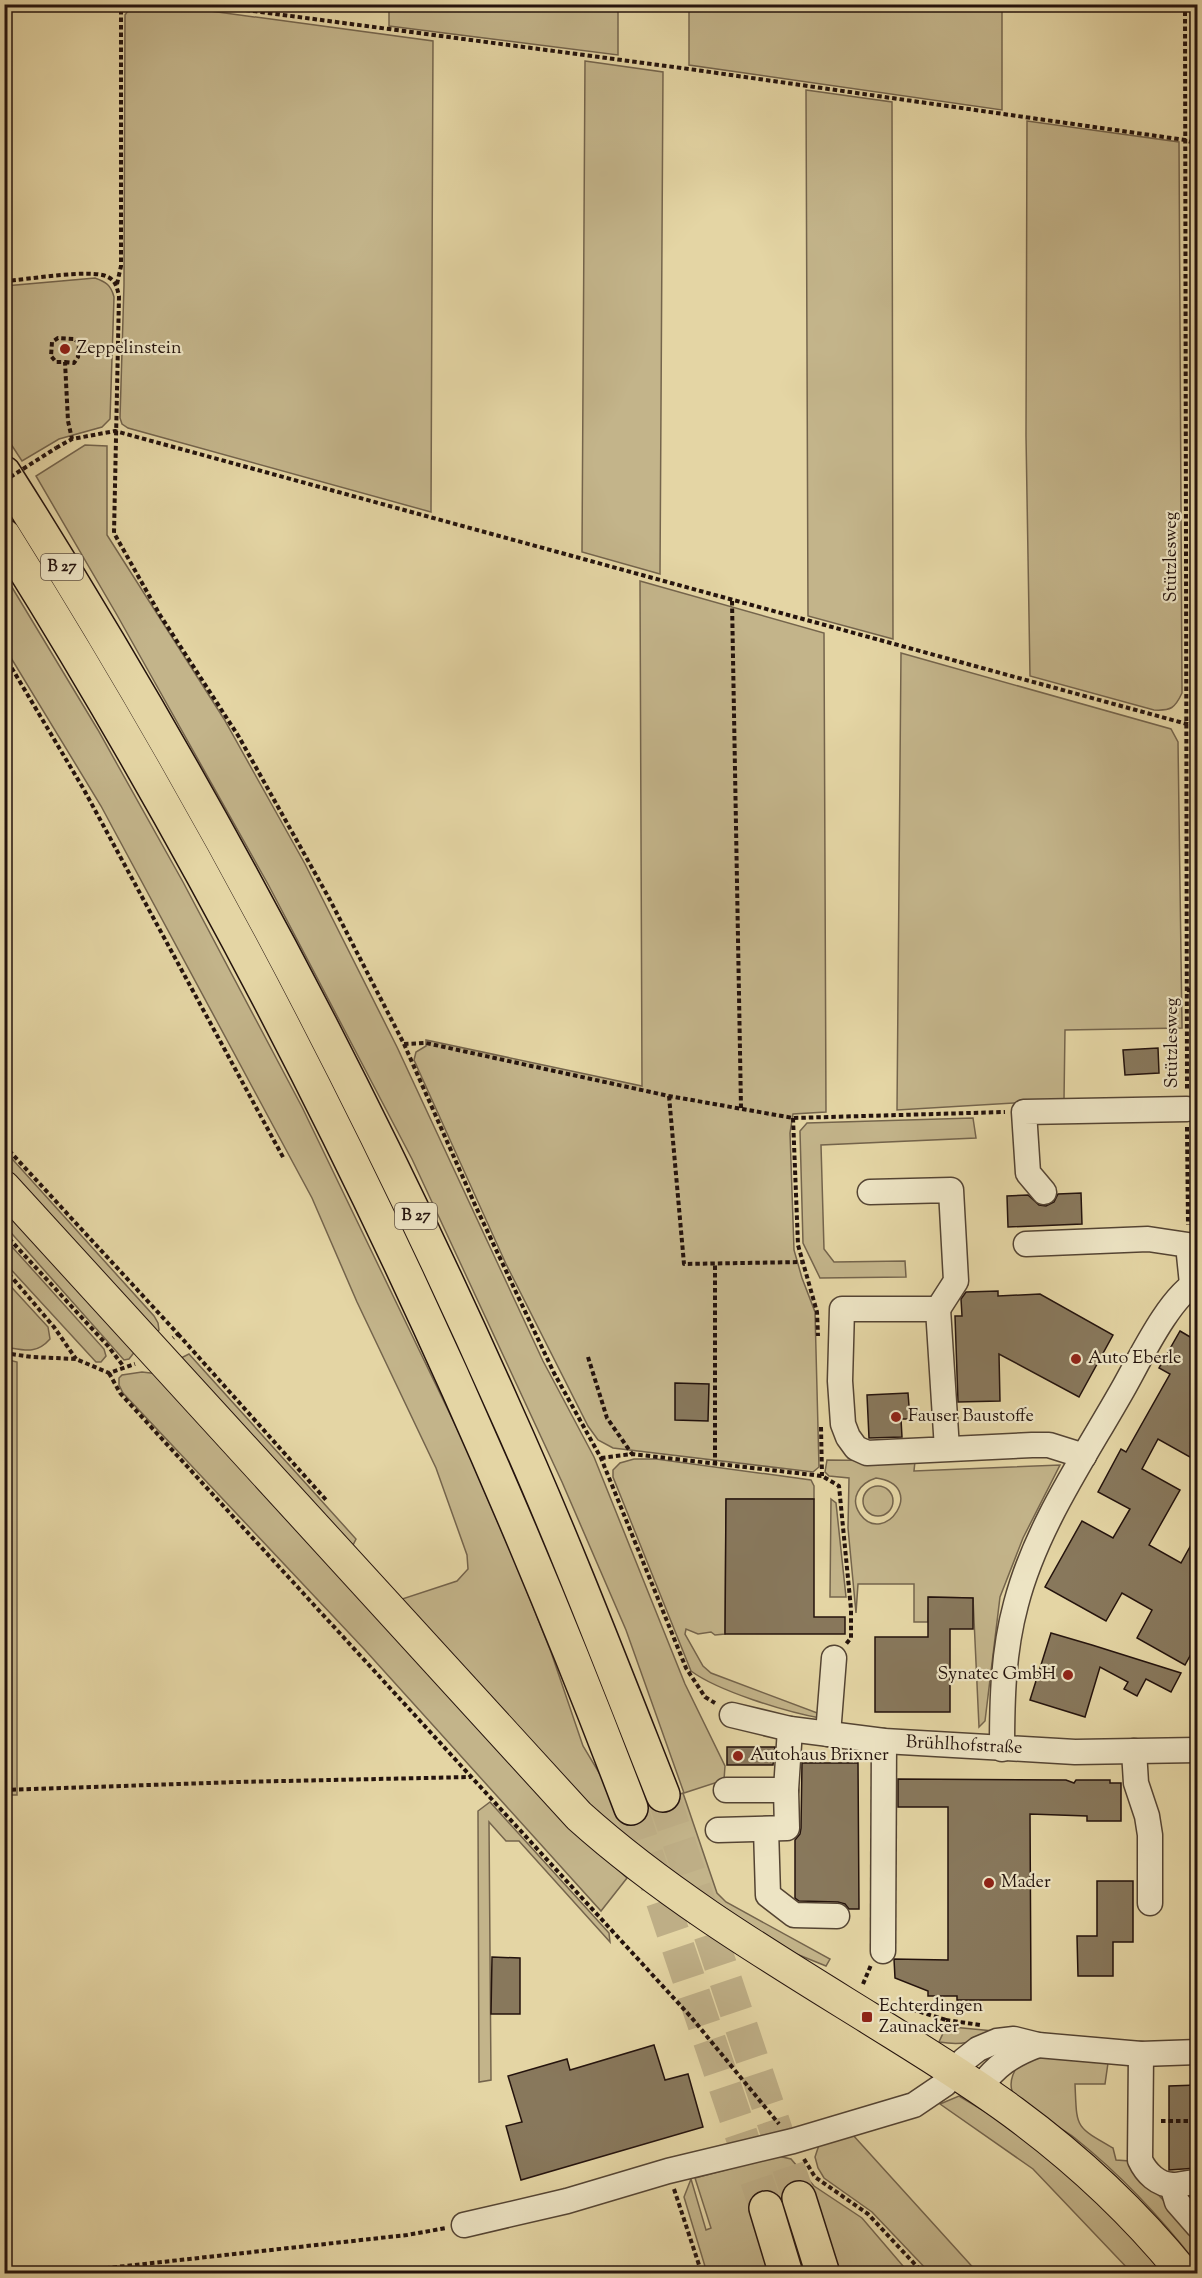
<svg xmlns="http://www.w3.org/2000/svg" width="1202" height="2278" font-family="'Sorts Mill Goudy',serif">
<rect width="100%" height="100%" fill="#e4d5a4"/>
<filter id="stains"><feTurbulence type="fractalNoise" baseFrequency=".00333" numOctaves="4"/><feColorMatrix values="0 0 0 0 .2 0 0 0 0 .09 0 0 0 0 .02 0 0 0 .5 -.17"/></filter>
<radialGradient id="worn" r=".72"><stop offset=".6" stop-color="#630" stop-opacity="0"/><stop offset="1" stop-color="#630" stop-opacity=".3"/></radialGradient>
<g fill="#c3b48a" stroke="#74644c" stroke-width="1.5" fill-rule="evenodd">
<path d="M132,5H166L433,41L431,512L128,428L122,424L120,418L124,285L125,15Z"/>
<path d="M389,5H618V55L389,26Z"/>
<path d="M689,5H1002V110L689,65Z"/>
<path d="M1190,5H1197V141L1191,139Z"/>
<path d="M585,61L663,72L660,574L582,552Z"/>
<path d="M806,90L892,102L893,639L808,616Z"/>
<path d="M1027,121L1179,142L1182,693C1175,708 1171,711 1154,710L1030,676L1026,436Z"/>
<path d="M95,278C106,282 111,285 114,297L110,419L102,427L59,439L22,461L5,435V286Z"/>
<path d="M85,445L107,446V535L224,719L305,864L397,1047L543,1361L594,1457L685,1684L725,1766L724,1780L684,1793L626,1630L562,1482L412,1159L269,886L117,615L36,476Z"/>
<path d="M4,574L98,730L183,882L302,1107L463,1441L518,1569L551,1652L583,1746L604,1781L617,1817L683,1793L717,1893L726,1902L830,1959L826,1966L794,1953L732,1913L668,1870L597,1816L399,1600L457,1581L468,1569L467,1555L436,1468L357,1302L312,1198L101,806L5,648Z"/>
<path d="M640,581L824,633L826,1112L793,1114L790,1133L794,1250L802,1278L815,1312L819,1467L813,1472L613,1448L598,1440L588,1426L506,1264L414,1060L416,1052L426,1046V1040L642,1086Z"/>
<path d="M901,653L1171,729L1178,742L1182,1028L1065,1030L1064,1100L897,1110Z"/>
<path d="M973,1118L976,1138L821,1145L824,1249L834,1262L905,1261L906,1277L820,1278L803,1243L800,1131L807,1123Z"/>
<path d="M1197,1124V1233L1192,1231L1195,1127Z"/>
<path d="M5,1151L154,1316L158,1323L159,1330L156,1333L5,1172Z"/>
<path d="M4,1205L136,1350L129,1359L124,1360L5,1226Z"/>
<path d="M5,1239L104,1349L106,1356L101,1362H96L5,1263Z"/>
<path d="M4,1279L48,1327L50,1339C36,1355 24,1350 5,1347Z"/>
<path d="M189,1354L356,1539L351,1549L181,1358Z"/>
<path d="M5,1359L17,1362V1795H5V1746H10L11,1630L4,1629V1488H7L8,1394L5,1393Z"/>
<path d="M142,1372L159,1374L583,1838L627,1878L601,1911L365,1650L123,1393L119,1385V1378L122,1375Z"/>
<path d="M634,1459H656L811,1480L814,1486V1499H726L725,1634L715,1635L711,1632L698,1634L686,1629L685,1634L703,1666L711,1673L820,1714V1718C786,1712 718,1691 691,1671L613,1477V1470L620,1463Z"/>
<path d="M827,1460L915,1461L914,1471L1060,1465L1023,1538L1000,1597L985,1721L979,1727L973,1598L929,1597L928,1622H914V1584H858L856,1613L848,1528L849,1478L829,1476L825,1472ZM876,1478C929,1485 884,1548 860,1514C849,1498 860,1483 876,1478Z"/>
<circle cx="878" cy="1501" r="15"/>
<path d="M831,1499L836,1503L846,1597H830Z"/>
<path d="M490,1802L609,1933L610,1942L519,1841H506L489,1822L491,2080L479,2082L478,1811Z"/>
<path d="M952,2027L994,2031C971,2042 965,2046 939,2042L945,2029Z"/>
<path d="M1042,2057L1108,2063L1105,2084H1075C1077,2128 1074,2126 1113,2148L1116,2160L1130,2161L1135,2170L1197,2236V2264C1162,2219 1121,2175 1076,2139C1060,2125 1028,2114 1015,2097C1006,2084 1014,2064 1028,2059C1032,2057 1038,2057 1042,2057Z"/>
<path d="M959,2096L1011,2127L1100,2201L1167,2273H1132L1033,2169L940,2104Z"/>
<path d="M852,2134L978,2273H930L872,2212L824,2178L818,2168L815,2157L820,2142Z"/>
<path d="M778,2156L791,2159L814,2186L862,2218L909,2273H836L812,2198L753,2217L771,2273H707L684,2197L691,2179L706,2230L711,2228L695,2178Z"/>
</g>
<g fill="#88785c" stroke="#24130d" stroke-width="1.5">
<path d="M1158,1048L1159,1073L1125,1075L1123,1050Z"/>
<path d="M1081,1193L1082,1224L1008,1227L1007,1196L1028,1195L1039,1205L1046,1206L1054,1202L1058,1194Z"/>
<path d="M998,1291V1296L1040,1294L1113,1335L1079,1397L999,1354L1000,1401L958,1402L955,1316H962L961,1299L966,1292Z"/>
<path d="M1180,1331L1197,1341V1461L1158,1439L1142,1469L1180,1490L1149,1545L1181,1563L1197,1534V1643L1185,1665L1137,1638L1152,1610L1122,1593L1106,1621L1045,1587L1082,1521L1113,1538L1130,1509L1098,1492L1121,1449L1126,1452L1170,1374L1159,1368Z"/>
<path d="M675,1383L709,1384L708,1421L675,1420Z"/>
<path d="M908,1393L910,1419H901L902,1437L869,1438L867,1395Z"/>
<path d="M726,1499H814V1617H845V1634H725Z"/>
<path d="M928,1597L973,1598V1629H950V1712H875V1637H928Z"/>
<path d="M1051,1633L1092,1645L1181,1673L1171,1692L1146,1679L1137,1696L1124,1689L1128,1682L1100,1667L1085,1717L1030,1700Z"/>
<path d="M727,1747H775L773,1765H727Z"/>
<path d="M802,1763H858L859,1909H849L845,1904L838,1902L799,1901L795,1898V1840L800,1834L801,1828Z"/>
<path d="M898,1779L1066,1780L1074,1783L1076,1780H1110V1783H1121V1821H1087V1816L1030,1814L1031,2000H957V1996H928V1991L895,1978L894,1959L948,1960V1807H898Z"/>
<path d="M1097,1881H1133V1942H1113V1976H1078L1077,1936H1097Z"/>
<path d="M492,1957L520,1958V2014H491Z"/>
<path d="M654,2045L665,2080L688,2074L703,2127L521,2180L506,2126L522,2122L508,2076L567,2059L570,2070Z"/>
<path d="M1197,2085V2168L1169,2170V2086Z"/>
</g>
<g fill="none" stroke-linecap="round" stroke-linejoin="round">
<g stroke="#beae86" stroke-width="33" stroke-dasharray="33 16" stroke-linecap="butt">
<path d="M663,1795L799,2198"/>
<path d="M631,1808L766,2208"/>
</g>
<defs>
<g id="minor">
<path d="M870,1192L951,1190L956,1281L938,1309"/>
<path d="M1044,1192L1028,1173L1024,1112L1187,1109"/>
<path d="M1026,1244L1148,1239L1188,1245L1192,1284"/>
<path d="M947,1449L938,1309H842L840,1381L843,1424L848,1437L856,1448L867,1453L1032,1445H1049L1084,1456"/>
<path d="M732,1715L790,1729L884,1741L1075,1752L1198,1750"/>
<path d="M828,1734L834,1658"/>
<path d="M1002,1749C1002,1700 1003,1652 1016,1604C1036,1527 1084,1458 1123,1389C1139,1361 1170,1295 1198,1282"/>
<path d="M1134,1751L1136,1783L1147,1816L1150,1835V1903"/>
<path d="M726,1790H786"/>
<path d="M766,1829L768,1895L794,1915L837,1916"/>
<path d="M718,1830L787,1828L786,1790L790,1729"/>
<path d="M883,1951L884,1741"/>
<path d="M1141,2054L1140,2160C1146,2173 1158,2185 1173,2185C1181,2185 1189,2182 1198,2182"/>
<path d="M979,2088C997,2065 1011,2055 1038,2045"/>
<path d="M1172,2185L1177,2202L1198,2226"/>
<path d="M464,2225L567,2201L668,2171L793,2141L914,2105L945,2084L964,2060L978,2049L997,2041L1014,2039L1038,2045L1141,2054L1198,2052"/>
</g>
<path id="major" d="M4,1187L579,1816C667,1895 769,1956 869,2018C917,2048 967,2078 1013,2112C1077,2159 1134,2212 1184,2274"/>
<g id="highway">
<path d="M4,473C194,772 361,1086 505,1410C562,1536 612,1666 663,1795"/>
<path d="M4,536C256,938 463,1365 631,1808"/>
<path d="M799,2198L823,2274"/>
<path d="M766,2208L786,2274"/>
</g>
</defs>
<use href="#minor" stroke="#544433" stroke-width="27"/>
<use href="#major" stroke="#24130d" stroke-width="34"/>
<use href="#highway" stroke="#24130d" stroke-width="36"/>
<g stroke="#24130d" stroke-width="4" stroke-dasharray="4.5 3" stroke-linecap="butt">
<path d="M201,4L689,69L1185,140L1198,144"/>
<path d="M1185,4L1187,1090"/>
<path d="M4,281C27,280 92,268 108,277C116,281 117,288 119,296L114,533L160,615L239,737L330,900L404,1044L476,1207L554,1373L601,1458L686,1668L705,1697L715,1703"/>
<path d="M117,284L121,266V4"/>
<path d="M65,362L74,363L78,357L79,344L75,339L58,338L52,342L51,356L56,362H65L68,421L72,439"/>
<path d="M56,448L72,439L115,431L1198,727"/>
<path d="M732,601L741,1108"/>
<path d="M4,655L83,788L284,1159"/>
<path d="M1187,990L1198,991"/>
<path d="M404,1044L426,1043L669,1096L793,1118L1005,1112"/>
<path d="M669,1096L684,1264L802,1262"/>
<path d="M793,1118L798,1245L817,1312L818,1336"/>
<path d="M1187,1127L1188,1225"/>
<path d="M4,1145L178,1334L173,1338"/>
<path d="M4,1233L108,1346L124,1367"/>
<path d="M4,1268L54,1327L76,1359"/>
<path d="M178,1334L327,1501"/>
<path d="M4,1353L32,1357L76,1359L109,1373L135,1364"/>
<path d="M588,1357L607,1418L632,1454"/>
<path d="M109,1373L120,1393L691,2017L779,2124"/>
<path d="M821,1427L822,1476"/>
<path d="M601,1458L632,1454L822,1476L839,1486L851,1609V1638L846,1644"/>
<path d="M715,1465V1264"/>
<path d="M4,1790L237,1782L471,1777"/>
<path d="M863,1984L871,1965"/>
<path d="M898,2005L946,2020"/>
<path d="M938,2033L946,2020L980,2025"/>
<path d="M1161,2121H1198"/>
<path d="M804,2159L815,2177L868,2214L924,2274"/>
<path d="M674,2189L702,2274"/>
<path d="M53,2274L407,2235L446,2228"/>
</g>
<use href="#minor" stroke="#ede4c4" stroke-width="24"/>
<use href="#major" stroke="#e4d5a4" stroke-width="32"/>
<use href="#highway" stroke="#e4d5a4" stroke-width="33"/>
<path stroke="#24130d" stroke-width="4" stroke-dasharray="4.5 3" stroke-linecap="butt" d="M4,481L56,448"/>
</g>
<g fill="#8f2418" stroke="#ede4c4" stroke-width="2">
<circle cx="65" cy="349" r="6"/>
<circle cx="1076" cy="1359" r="6"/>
<circle cx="896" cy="1417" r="6"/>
<circle cx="1068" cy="1675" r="6"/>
<circle cx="738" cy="1756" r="6"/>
<circle cx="989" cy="1883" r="6"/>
<rect x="861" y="2011" width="12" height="12" rx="3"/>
</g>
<g text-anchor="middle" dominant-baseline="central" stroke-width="4.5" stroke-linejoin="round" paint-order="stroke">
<g fill="#ede4c4" stroke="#605244" stroke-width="1.5">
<rect x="41" y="554" width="42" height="26" rx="4.5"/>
<rect x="395" y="1203" width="42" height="26" rx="4.5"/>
</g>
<g font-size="16" font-weight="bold" fill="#24130d">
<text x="62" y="567">B 27</text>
<text x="416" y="1216">B 27</text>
</g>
<g font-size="18" fill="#24130d" stroke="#ede4c4" text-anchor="start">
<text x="77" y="349">Zeppelinstein</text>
<text x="1088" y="1359">Auto Eberle</text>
<text x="908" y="1417">Fauser Baustoffe</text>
<text x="1056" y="1675" text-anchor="end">Synatec GmbH</text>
<text x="750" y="1756">Autohaus Brixner</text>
<text x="1001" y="1883">Mader</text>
<text x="879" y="2007">Echterdingen<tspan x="879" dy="21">Zaunacker</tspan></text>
</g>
<g font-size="18" fill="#24130d" stroke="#ede4c4">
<text transform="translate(1172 557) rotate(-90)">Stützlesweg</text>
<text transform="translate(1173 1043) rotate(-90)">Stützlesweg</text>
<text transform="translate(964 1746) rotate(3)">Brühlhofstraße</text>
</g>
</g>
<rect width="1202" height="2278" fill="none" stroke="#e4d5a4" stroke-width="24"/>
<rect x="6" y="6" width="1190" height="2266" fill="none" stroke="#24130d" stroke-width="3"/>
<rect x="12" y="12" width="1178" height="2254" fill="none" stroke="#24130d" stroke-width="1.5"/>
<rect width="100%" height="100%" filter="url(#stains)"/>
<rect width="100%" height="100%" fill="url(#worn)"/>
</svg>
